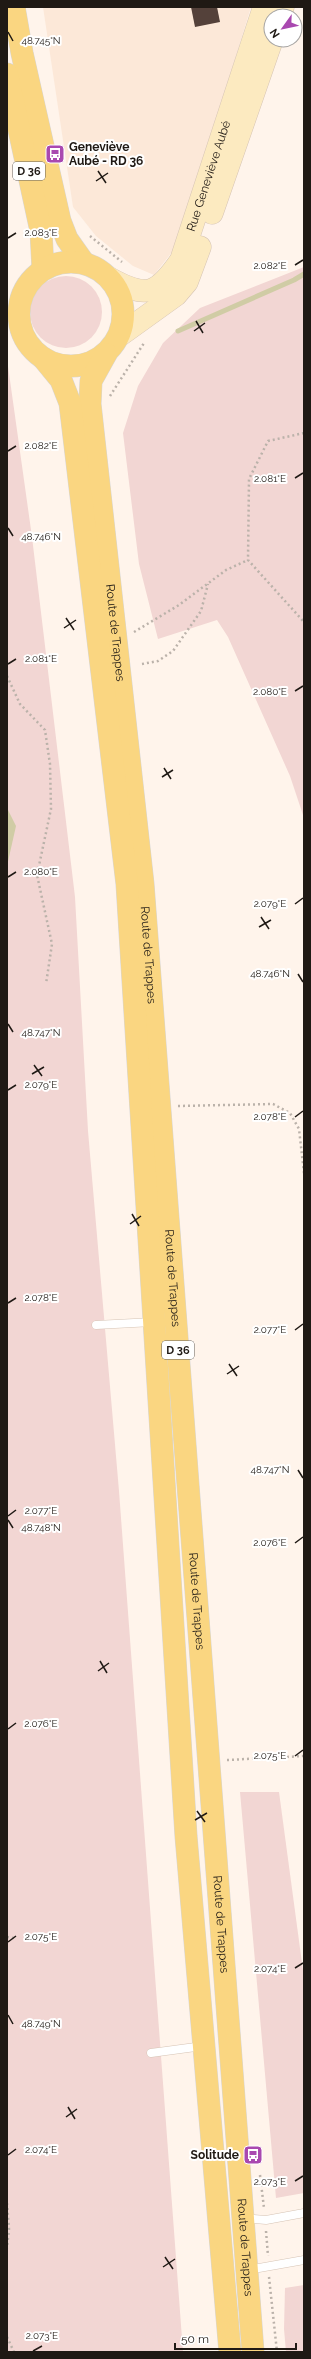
<svg xmlns="http://www.w3.org/2000/svg" width="311" height="2359" font-family="Raleway,sans-serif">
<rect width="100%" height="100%" fill="#fff4eb"/>
<path fill="#fce8d8" d="M43,7H251L179,243L154,275L133,266L96,236L73,207Z"/>
<g fill="#f2d6d3">
<path d="M304,267V818L290,776L228,637L217,620L158,639L139,564L123,433L138,386L163,343L200,308Z"/>
<circle cx="66" cy="312" r="36"/>
<path d="M7,359L32,537L75,897L88,1131L119,1491L183,2352H7Z"/>
<path d="M279,1792L304,1978V2193L276,2198L240,1792Z"/>
<path d="M304,2285V2352H286L284,2329L285,2288Z"/>
</g>
<path fill="#d0cca5" d="M7,808L16,826L7,866Z"/>
<g fill="none" stroke-linecap="round" stroke-linejoin="round">
<path stroke="#d0cca5" stroke-width="5" d="M178,331L294,280L304,274"/>
</g>
<path fill="#54413a" d="M191,7H217L220,22L195,27Z"/>
<g fill="none" stroke-linecap="round" stroke-linejoin="round">
<defs>
<g id="lane">
<path d="M96,1325L153,1322"/>
<path d="M151,2053L203,2046"/>
<path d="M243,2218L266,2220L304,2213"/>
<path d="M248,2270L304,2260"/>
</g>
<g id="secondary">
<path d="M280,16L283,7"/>
<path d="M212,213L272,40"/>
<path id="s1" d="M109,278C147,299 157,295 181,260L264,7"/>
<path d="M119,336L176,295L187,282L200,247"/>
</g>
<g id="primary">
<path d="M14,7L22,53L60,221L67,239L84,263"/>
<path d="M7,74L41,231L43,269"/>
<circle cx="71" cy="314" r="52"/>
<path id="s2" d="M106,354L91,381L90,404L143,884L253,2352"/>
<path d="M43,358L61,380L70,403L127,884L186,1836L230,2352"/>
</g>
</defs>
<use href="#lane" stroke="#d6c4b5" stroke-width="9"/>
<use href="#secondary" stroke="#d6c4b5" stroke-width="23"/>
<use href="#primary" stroke="#d7d6d5" stroke-width="23"/>
<g stroke="#bbb2aa" stroke-width="2.5" stroke-dasharray="2 3" stroke-linecap="butt">
<path d="M90,236L122,262"/>
<path d="M110,396L144,343"/>
<path d="M304,433L268,441L249,479L248,560L304,622"/>
<path d="M134,632L179,605L226,570L248,560"/>
<path d="M142,664L158,661L173,651L201,611L208,584"/>
<path d="M7,676L20,704L45,730L50,764L51,809L37,875L52,944L46,984"/>
<path d="M7,743H8"/>
<path d="M178,1106L273,1104L290,1113L299,1129L304,1173"/>
<path d="M227,1760L304,1756"/>
<path d="M7,1937L14,1938"/>
<path d="M260,2175L264,2208"/>
<path d="M7,2203L9,2229L7,2248"/>
<path d="M266,2231L268,2256"/>
<path d="M269,2277L277,2352"/>
<path d="M7,2337L14,2352"/>
</g>
<use href="#lane" stroke="#fff" stroke-width="8"/>
<use href="#secondary" stroke="#fceac0" stroke-width="22"/>
<use href="#primary" stroke="#fad681" stroke-width="22"/>
</g>
<path fill="none" stroke="#1f1914" stroke-width="1.5" d="M8,32L13,41M98,171L106,183M96,181L108,173M8,238L16,233M295,265L303,260M196,321L203,333M194,331L205,323M8,451L16,446M295,478L303,473M8,528L13,536M66,618L74,630M64,628L76,620M8,664L16,659M295,691L303,686M164,768L171,779M162,777L173,770M8,877L16,872M295,904L303,898M261,917L269,929M259,927L271,920M298,974L303,982M8,1024L13,1032M34,1065L42,1076M32,1074L44,1067M8,1090L16,1085M295,1117L303,1111M132,1214L139,1226M130,1224L141,1216M8,1303L16,1298M295,1330L303,1324M229,1364L237,1376M227,1374L239,1366M298,1470L303,1478M8,1516L16,1510M8,1520L13,1528M295,1543L303,1537M100,1661L107,1673M98,1671L109,1663M8,1729L16,1723M295,1756L303,1750M197,1811L205,1822M195,1820L207,1813M8,1942L16,1936M295,1968L303,1963M8,2015L13,2024M68,2107L75,2119M66,2117L77,2109M8,2155L16,2149M295,2181L303,2176M165,2257L173,2269M163,2267L175,2259M33,2351L42,2346"/>
<defs>
<symbol id="bus-square" viewBox="-11 -11 22 22"><rect x="-9" y="-9" width="18" height="18" rx="4" fill="#a948b0" stroke="#fff"/><path d="M-5-6H5V4H4V6H2V4H-2V6H-4V4H-5ZM-3.5-4V0h7V-4ZM-3.5 1.2v1.5H-2V1.2ZM2 1.2v1.5H3.5V1.2Z" fill="#fff"/></symbol>
</defs>
<g fill-rule="evenodd">
<use href="#bus-square" x="44" y="143" width="22" height="22"/>
<use href="#bus-square" x="242" y="2144" width="22" height="22"/>
</g>
<g text-anchor="middle" dominant-baseline="central" stroke-width="4" stroke-linejoin="round" paint-order="stroke">
<g fill="#fff" stroke="#625e5a" stroke-width="1">
<rect x="13" y="162" width="32" height="18" rx="3"/>
<rect x="162" y="1341" width="32" height="18" rx="3"/>
</g>
<g font-size="11" font-weight="bold" fill="#1f1914">
<text x="29" y="171">D 36</text>
<text x="178" y="1350">D 36</text>
</g>
<g font-size="12" font-weight="bold" fill="#1f1914" stroke="#fff" text-anchor="start">
<text x="69" y="147">Geneviève<tspan x="69" dy="14">Aubé - RD 36</tspan></text>
<text x="239" y="2155" text-anchor="end">Solitude</text>
</g>
<g font-size="12" fill="#1f1914" stroke="#fff">
<text stroke="none"><textPath href="#s1" startOffset="176">Rue Geneviève Aubé</textPath></text>
<text stroke="none"><textPath href="#s2" startOffset="284">Route de Trappes</textPath></text>
<text stroke="none"><textPath href="#s2" startOffset="608">Route de Trappes</textPath></text>
<text stroke="none"><textPath href="#s2" startOffset="932">Route de Trappes</textPath></text>
<text stroke="none"><textPath href="#s2" startOffset="1256">Route de Trappes</textPath></text>
<text stroke="none"><textPath href="#s2" startOffset="1580">Route de Trappes</textPath></text>
<text stroke="none"><textPath href="#s2" startOffset="1904">Route de Trappes</textPath></text>
</g>
</g>
<g font-size="10" text-anchor="middle" fill="#1f1914" stroke="#fff" stroke-width="4" stroke-linejoin="round" paint-order="stroke">
<text x="41" y="44">48.745°N</text>
<text x="41" y="236">2.083°E</text>
<text x="270" y="269">2.082°E</text>
<text x="41" y="449">2.082°E</text>
<text x="270" y="482">2.081°E</text>
<text x="41" y="540">48.746°N</text>
<text x="41" y="662">2.081°E</text>
<text x="270" y="695">2.080°E</text>
<text x="41" y="875">2.080°E</text>
<text x="270" y="907">2.079°E</text>
<text x="270" y="977">48.746°N</text>
<text x="41" y="1036">48.747°N</text>
<text x="41" y="1088">2.079°E</text>
<text x="270" y="1120">2.078°E</text>
<text x="41" y="1301">2.078°E</text>
<text x="270" y="1333">2.077°E</text>
<text x="270" y="1473">48.747°N</text>
<text x="41" y="1514">2.077°E</text>
<text x="41" y="1531">48.748°N</text>
<text x="270" y="1546">2.076°E</text>
<text x="41" y="1727">2.076°E</text>
<text x="270" y="1759">2.075°E</text>
<text x="41" y="1940">2.075°E</text>
<text x="270" y="1972">2.074°E</text>
<text x="41" y="2027">48.749°N</text>
<text x="41" y="2153">2.074°E</text>
<text x="270" y="2185">2.073°E</text>
<text x="42" y="2339">2.073°E</text>
</g>
<rect width="311" height="2359" fill="none" stroke="#1f1914" stroke-width="16"/>
<g transform="translate(283 28) rotate(237)"><circle r="19" fill="#ffffff" stroke="#a5a3a1"/>
<path d="M0-3L7 15L0 10L-7 15Z" fill="#a948b0"/>
<text y="-6" font-size="11" font-weight="bold" text-anchor="middle" fill="#1f1914">N</text>
</g>
<path d="M175 2343v6h121v-6" fill="none" stroke="#1f1914" stroke-width="2"/>
<text x="181" y="2343" font-size="12" fill="#1f1914" stroke="#ffffff" stroke-width="3" paint-order="stroke">50 m</text>
</svg>
